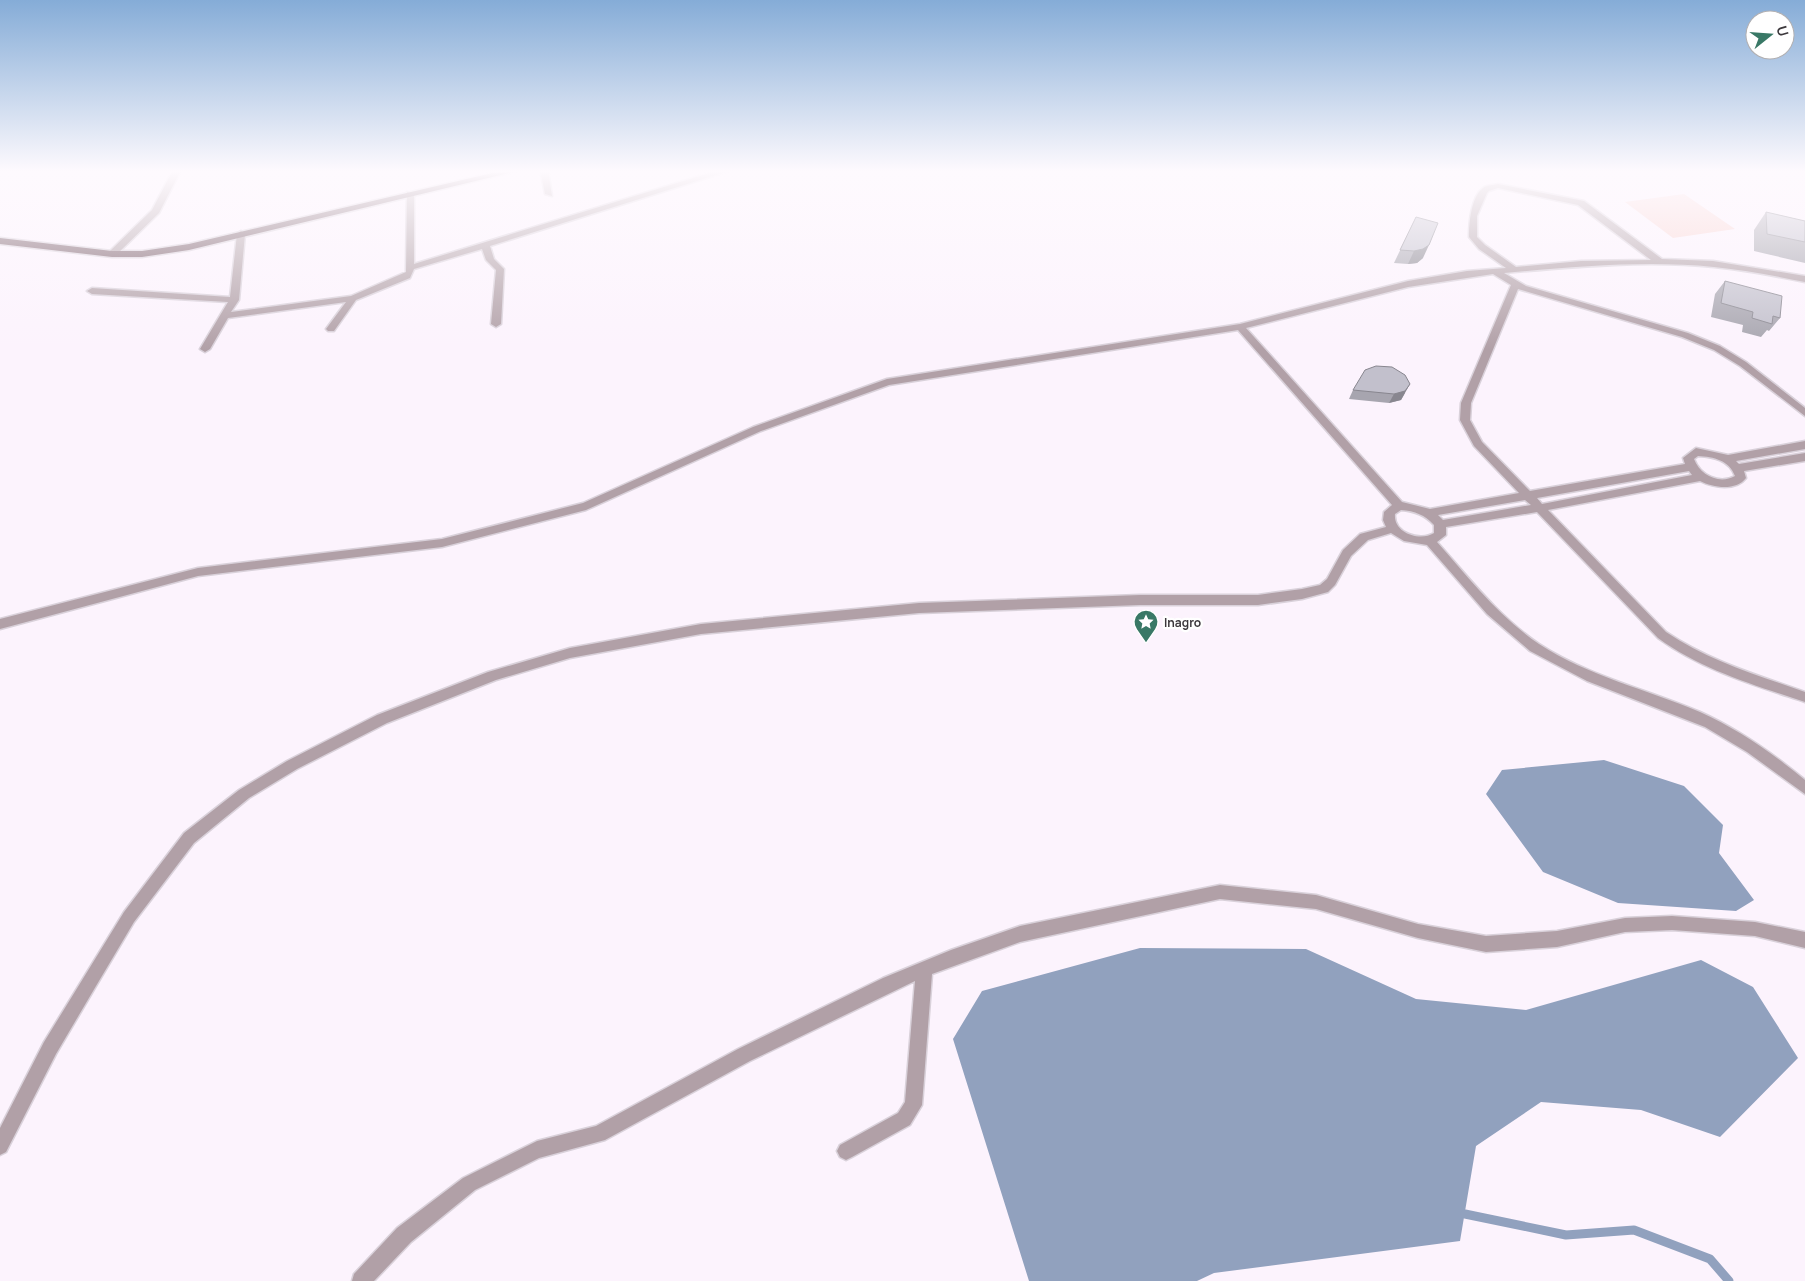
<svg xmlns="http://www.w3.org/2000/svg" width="1805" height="1281" font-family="Manrope,sans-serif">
<rect width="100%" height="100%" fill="#fcf3fd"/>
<path fill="#f9d3d0" d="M1684,194L1735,229L1673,238L1625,202Z"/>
<g fill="#91a1be">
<path d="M1604,760L1684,786L1723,825L1719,853L1754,900L1736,911L1618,903L1543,872L1486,794L1502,770Z"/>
<path d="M1140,948L1306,949L1416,999L1526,1010L1701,960L1753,987L1798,1058L1720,1137L1641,1110L1541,1102L1476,1146L1460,1241L1214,1273L1197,1281H1029L953,1039L982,991Z"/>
</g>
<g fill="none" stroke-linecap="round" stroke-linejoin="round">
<path stroke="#91a1be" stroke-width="9" d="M1465,1214L1566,1235L1634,1230L1710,1259L1729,1281"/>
<defs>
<g id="minor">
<path d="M173,170H181L159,213L115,256H109V252L152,210Z"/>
<path d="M540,170H548L552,196L545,194Z"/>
<path d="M719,170H732L490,246L494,259L504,269L501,324L496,327L491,324L496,270L486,260L482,249L414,269L410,278L356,300L334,331H328L326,329L346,302L228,318L210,349L205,352L200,349L228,302L92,294L87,291L92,288L230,297L237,234L241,231L245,234L239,300L231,312L351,296L406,272L407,192L414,194V264Z"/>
<path d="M1498,184L1584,201L1662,259L1713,261L1805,276V282C1775,276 1745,270 1714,267C1645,260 1573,267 1504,273L1526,286L1688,333L1720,346L1746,362L1805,408V416L1740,366L1714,350L1682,337L1518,289L1471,403L1470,420L1482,442L1530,491L1685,464L1683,458L1696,448L1728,455L1805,441V449L1736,461L1739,464L1805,453V461L1744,471L1746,478C1736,491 1714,488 1700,481L1548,510L1666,632C1709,661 1757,675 1805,692V702C1754,685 1702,670 1658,638L1537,512L1446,527V535L1437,542C1469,578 1499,617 1539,644C1588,676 1646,689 1700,712C1738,729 1772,753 1805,780V794L1747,752L1705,727L1587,681L1530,651L1487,614L1427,545L1404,541L1391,533L1368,540L1351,556L1335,585L1328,592L1302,599L1258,605H1140L919,613L701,634L570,658L496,680L387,723L297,769L249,798L194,843L134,922L96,986L56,1054L6,1152L0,1155V1128L44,1042L124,912L184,833L239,790L287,761L377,715L488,672L570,648L701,624L919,603L1140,595H1258L1302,589L1320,585L1327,579L1343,550L1360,534L1386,527L1383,520L1384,512L1392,505L1238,330L889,385L761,431L586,510L442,547L198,576L0,629V619L198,568L442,539L583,503L753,427L887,379L1240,324L1408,281L1467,271L1506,268L1479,249L1469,237C1469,223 1471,197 1483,188C1486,185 1494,185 1498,184ZM1498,188L1578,205L1651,260L1581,261L1516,267L1485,245L1477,237V216L1487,193L1489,191ZM1493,274L1511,285L1461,403L1460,420L1474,446L1519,493L1430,509L1402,502L1246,328L1408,287ZM1698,456C1714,457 1729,460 1735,476C1719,485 1700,475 1694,459ZM1689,471L1692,475L1542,504L1537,498ZM1525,500L1531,505L1443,520L1438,515ZM1401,510C1415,511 1425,515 1434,525V533C1420,542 1393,533 1395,514Z"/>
<path d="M1220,885L1316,895L1418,924L1486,936L1557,931L1625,918L1672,916L1755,922L1805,932V948L1755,936L1672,930L1625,932L1557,947L1486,952L1418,938L1316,909L1220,899L1020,942L932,974L922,1105L910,1125L852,1157L846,1160L840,1157L837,1151L840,1145L898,1113L905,1102L915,981L750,1061L605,1140L539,1158L475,1190L411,1242L374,1281H352L354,1274L397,1228L463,1178L537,1141L596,1126L738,1049L883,978L951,950L1020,926Z"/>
</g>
<path id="major" d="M505,170H521L189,250L142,257H112L0,244V238L112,251H142L189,244Z"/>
</defs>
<use href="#minor" stroke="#d9d1da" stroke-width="3"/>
<use href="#major" stroke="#d9d1da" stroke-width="3"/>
<use href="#minor" fill="#b1a0a7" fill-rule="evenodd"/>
<use href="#major" fill="#765a65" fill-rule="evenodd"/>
</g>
<g fill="#a7a5af">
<path d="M1766,212L1805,221V263L1754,251V230Z"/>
<path d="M1416,217L1423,258L1417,263L1408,264L1394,263Z"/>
<path d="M1725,281L1780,318L1769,331L1767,330L1761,337L1742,332L1743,325L1711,317L1715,294Z"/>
<path d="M1353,390L1405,393L1401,400L1389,403L1349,399Z"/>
</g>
<g fill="#88868f">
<path d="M1429,245L1423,258L1417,263L1408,264L1414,251Z"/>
<path d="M1410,384L1401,400L1389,403L1394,394Z"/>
</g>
<g fill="#c2c0cc" stroke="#88868f">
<path d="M1766,212L1805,221V242L1767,234Z"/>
<path d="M1416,217L1438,223L1429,245L1423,249L1414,251L1400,250Z"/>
<path d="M1725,281L1782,296L1780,318L1773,316L1772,324L1752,318L1753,312L1721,303Z"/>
<path d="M1376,366L1392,367L1405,375L1410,384L1405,391L1394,394L1353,390L1365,370Z"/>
</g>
<linearGradient id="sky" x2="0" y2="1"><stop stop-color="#85acd7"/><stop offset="0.49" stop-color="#fefafe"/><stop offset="1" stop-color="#fefafe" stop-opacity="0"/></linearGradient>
<rect width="1805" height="350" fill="url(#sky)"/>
<defs>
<symbol id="sight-pin" viewBox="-11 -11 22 30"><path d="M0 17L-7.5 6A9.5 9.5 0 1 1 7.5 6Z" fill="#397866" stroke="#fff"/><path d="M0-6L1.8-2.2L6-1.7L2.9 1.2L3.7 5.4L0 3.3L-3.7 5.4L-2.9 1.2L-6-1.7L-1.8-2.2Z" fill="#fff"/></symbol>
</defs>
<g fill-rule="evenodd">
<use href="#sight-pin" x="1132" y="608" width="28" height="38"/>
</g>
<g text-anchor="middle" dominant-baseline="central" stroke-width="4.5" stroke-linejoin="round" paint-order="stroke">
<g font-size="12" font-weight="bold" fill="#3c383c" stroke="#fff" text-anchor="start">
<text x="1164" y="622">Inagro</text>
</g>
</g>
<g transform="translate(1770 35) rotate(73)"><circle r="24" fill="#ffffff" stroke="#b1afb1"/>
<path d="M0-4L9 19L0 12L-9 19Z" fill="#397866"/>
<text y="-8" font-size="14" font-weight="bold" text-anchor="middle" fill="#3c383c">U</text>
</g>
</svg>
